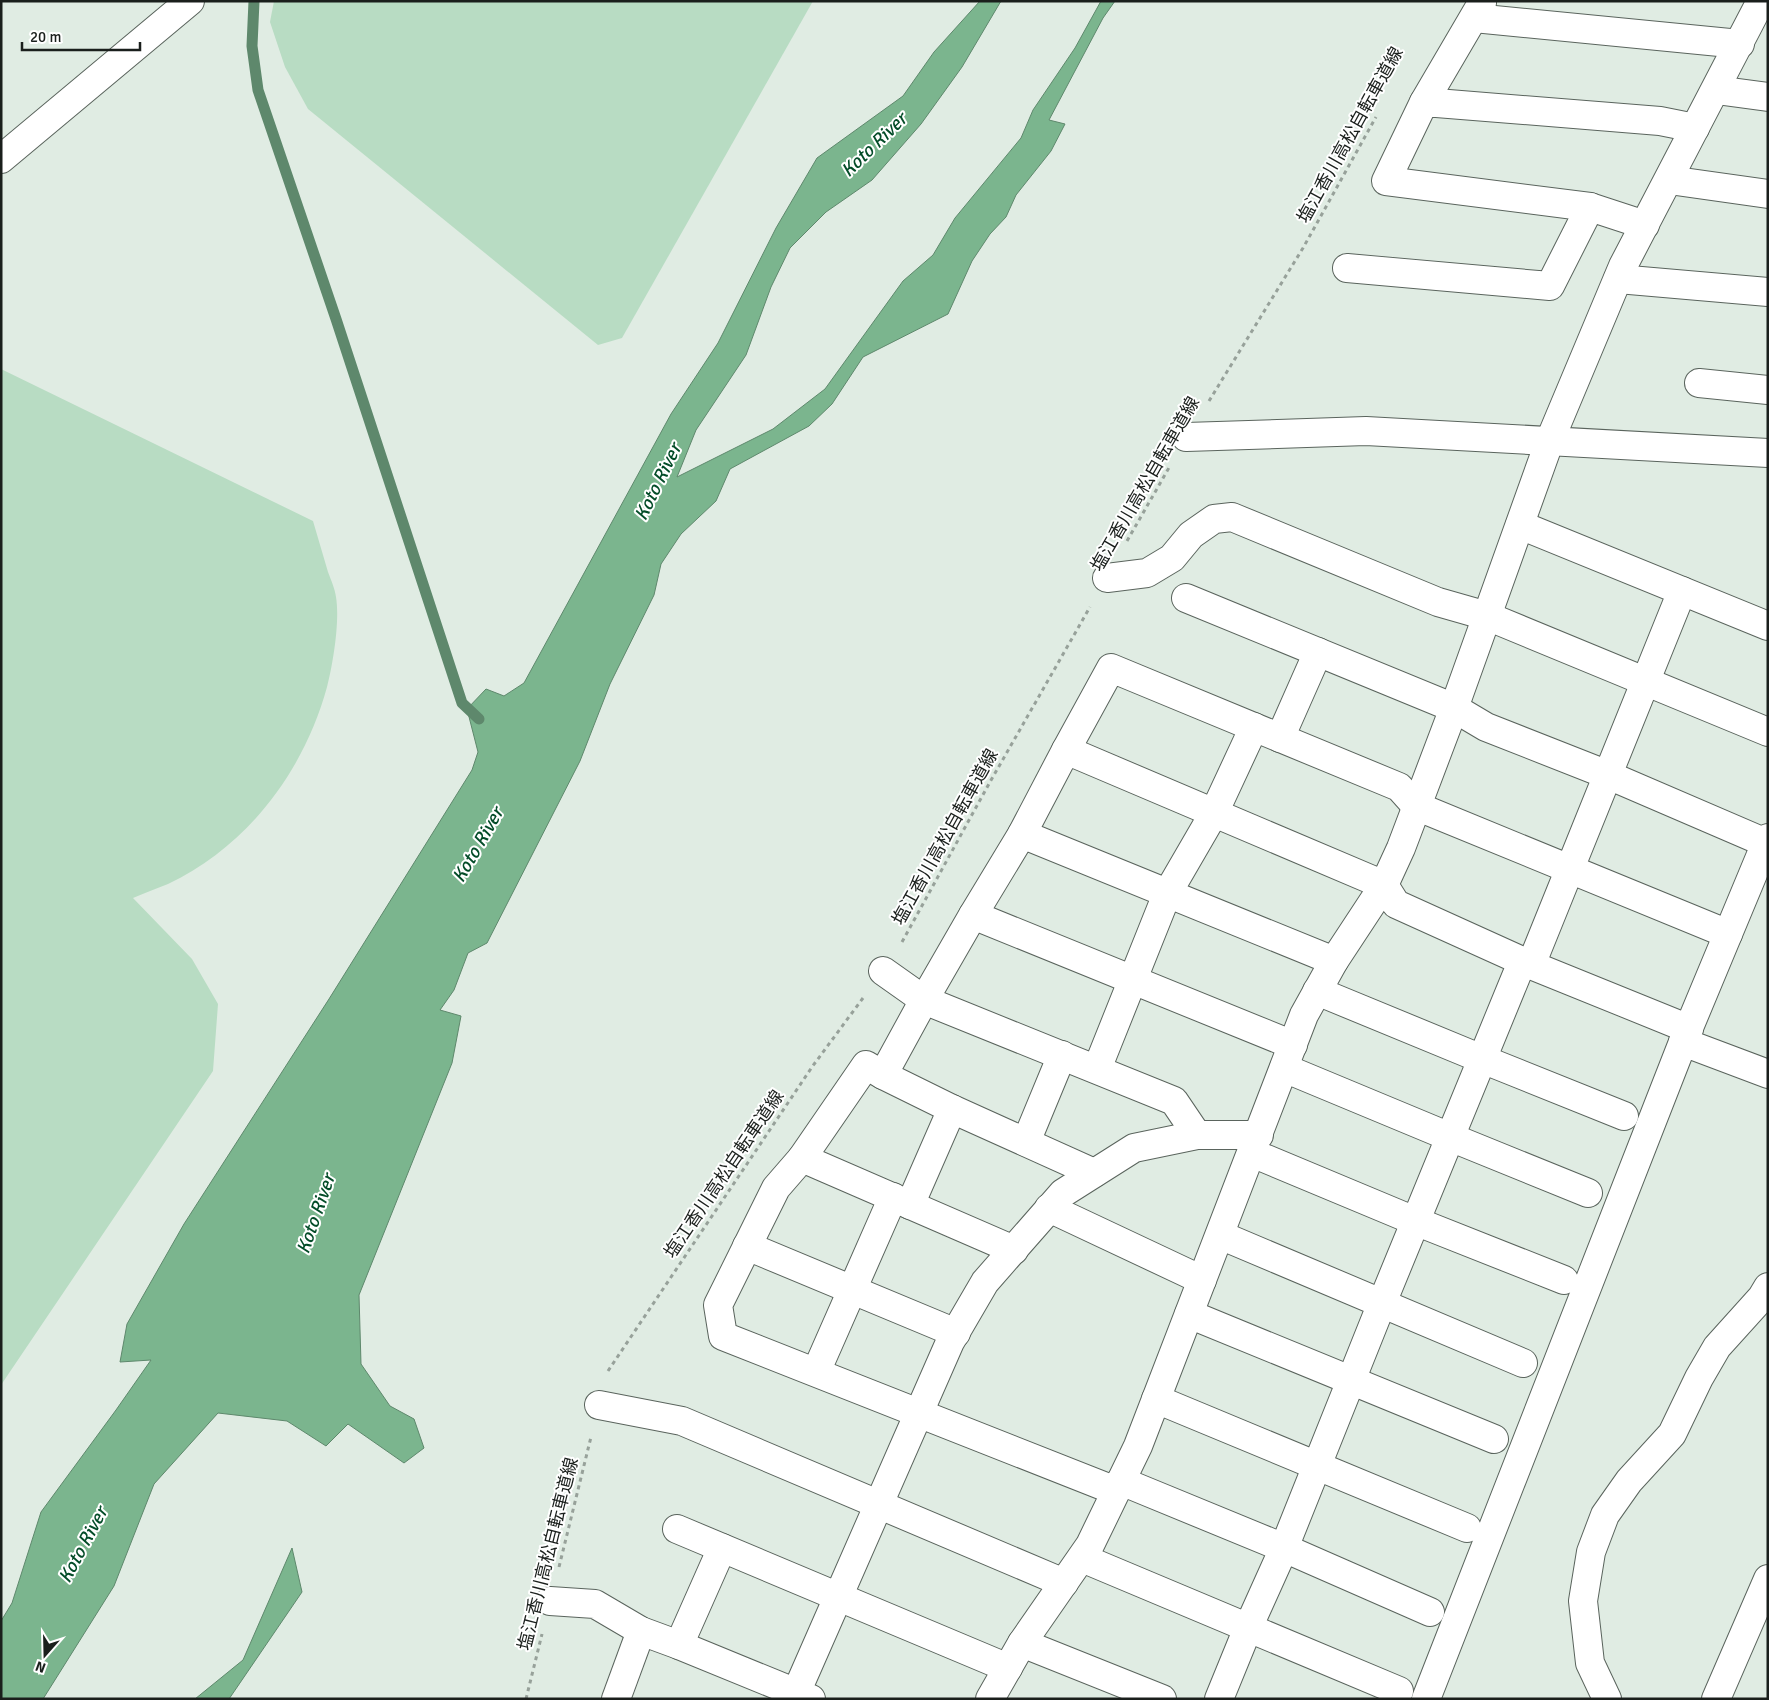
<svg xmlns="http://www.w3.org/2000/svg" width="1769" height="1700" font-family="Signika,'Noto Sans JP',sans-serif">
<rect width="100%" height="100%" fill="#e0ece3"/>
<g fill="#b8dcc3">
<path d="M274,1H813L622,338L598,345L308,109L285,67L270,22Z"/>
<path d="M1,369L313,521C318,538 323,555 328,572C331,580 335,589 336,597C340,621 333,664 327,687C304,771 248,846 168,884C156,889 144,893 133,898L192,959L218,1004L213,1071L1,1385Z"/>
</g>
<g fill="#7bb58e" stroke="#5e886c">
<path d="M980,1H1001L962,67L921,124L872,180L826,212L790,248L771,287L746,355L696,430L677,477L773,429L825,389L903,281L933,255L955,218L1021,138L1033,110L1075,48L1101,1H1115L1103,18L1049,120L1065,124L1051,151L1016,195L1006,217L990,234L972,261L948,314L863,357L832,404L809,426L730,469L716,501L681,534L661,564L654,595L610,684L580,761L487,943L468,953L454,990L440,1010L461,1016L452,1063L359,1295L361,1364L390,1406L414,1419L424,1448L404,1463L348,1424L326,1446L287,1421L218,1413L154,1484L114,1586L43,1699H1V1621L12,1603L41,1512L116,1410L151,1360L120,1362L127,1324L184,1224L329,999L472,770L478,752L467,709L486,689L504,696L524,683L671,414L718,343L776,228L817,158L903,96L934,52Z"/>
<path d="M292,1548L302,1592L229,1699H195L243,1660Z"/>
</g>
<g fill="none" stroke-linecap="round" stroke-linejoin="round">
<path stroke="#5e886c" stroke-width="11" d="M254,1L252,46L258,90L336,319L462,703L479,719"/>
<defs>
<g id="minor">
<path d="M1474,18L1740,44"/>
<path d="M1716,90L1768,97"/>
<path d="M1424,102L1482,3"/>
<path d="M1,159L190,1"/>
<path d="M1669,180L1768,194"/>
<path d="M1590,207L1386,181L1424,102L1660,121L1695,128"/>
<path d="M1347,268L1550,286L1590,207L1645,225"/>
<path d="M1618,279L1768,292"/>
<path d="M1699,383L1768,390"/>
<path d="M1186,437L1366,431L1768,453"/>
<path d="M1520,525L1768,626"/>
<path d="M1107,578L1147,573L1172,558L1191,535L1214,519L1232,517L1438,602L1487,616L1768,732"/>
<path d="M1186,598L1454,708L1486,727L1608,775L1766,843"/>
<path d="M1280,738L1318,652"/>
<path d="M1066,750L1111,668L1399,787L1416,806L1728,934"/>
<path d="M1022,834L1066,750L1384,885L1396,904L1531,965L1689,1029"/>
<path d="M973,915L1022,834L1334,961"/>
<path d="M1531,965L1682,591"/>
<path d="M883,971L924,1000L973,915L1293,1045"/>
<path d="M1317,991L1482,1059L1624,1116"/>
<path d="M1683,1042L1768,1074"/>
<path d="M1284,1068L1450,1137L1588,1193"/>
<path d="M1097,1069L1167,894L1214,813L1254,727"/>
<path d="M1026,1142L1062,1055"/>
<path d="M1252,1153L1415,1221L1564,1280"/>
<path d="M802,1158L866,1065L883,1075"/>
<path d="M1094,1173L952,1109L883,1075L924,1000L1174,1101L1197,1135"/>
<path d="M910,1205L952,1109"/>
<path d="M1049,1208L1202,1280"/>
<path d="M1220,1235L1523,1363"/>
<path d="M747,1246L956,1333"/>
<path d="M1014,1250L802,1158L776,1188L718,1305L723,1336L1116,1491"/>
<path d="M1189,1314L1494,1439"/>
<path d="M816,1372L893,1197"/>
<path d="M1156,1399L1467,1528"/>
<path d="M599,1405L682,1421L1064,1583"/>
<path d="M1121,1481L1284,1548L1430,1612"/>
<path d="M677,1529L1008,1668"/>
<path d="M1082,1558L1399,1691"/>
<path d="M550,1601L595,1604L641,1631L679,1645L811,1699"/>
<path d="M1022,1643L1162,1699"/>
<path d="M679,1645L722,1548"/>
<path d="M796,1693L950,1342L985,1282L1063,1193L1134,1148L1197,1135H1259"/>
<path d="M616,1699L641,1631"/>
<path d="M990,1699L1022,1643L1090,1545L1138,1446L1304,1015L1334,961L1384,885L1401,848L1454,708L1550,440L1623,266L1761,1"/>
<path d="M1219,1699L1248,1628L1284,1548L1382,1303L1522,962"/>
<path d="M1426,1699L1683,1042L1768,838"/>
<path d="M1607,1699L1590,1663L1583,1601L1591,1552L1605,1515L1629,1481L1672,1434L1699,1378L1717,1347L1762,1297L1768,1287"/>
<path d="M1716,1699L1768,1579"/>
</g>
</defs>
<use href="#minor" stroke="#5a645d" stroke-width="30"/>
<g stroke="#97a19a" stroke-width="3" stroke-dasharray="4 4" stroke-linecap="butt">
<path d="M1209,401L1303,248L1376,117"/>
<path d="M1127,541L1170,466"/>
<path d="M902,942L990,782L1090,607"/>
<path d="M608,1371L812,1067L863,998"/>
<path d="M559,1567L591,1437"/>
<path d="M526,1699L542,1634"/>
</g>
<use href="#minor" stroke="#fff" stroke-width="28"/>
</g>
<g text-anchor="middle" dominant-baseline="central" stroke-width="4" stroke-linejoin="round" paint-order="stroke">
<g font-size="18" fill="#1a1f1c" stroke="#fff">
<text transform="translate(1350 135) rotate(-61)">塩江香川高松自転車道線</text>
<text transform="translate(1145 484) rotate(-60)">塩江香川高松自転車道線</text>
<text transform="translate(945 837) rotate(-61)">塩江香川高松自転車道線</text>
<text transform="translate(724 1174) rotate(-56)">塩江香川高松自転車道線</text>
<text transform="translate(548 1554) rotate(-76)">塩江香川高松自転車道線</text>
</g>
<g font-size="19" font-style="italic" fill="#034c28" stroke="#fff">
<text transform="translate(874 145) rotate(-44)">Koto River</text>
<text transform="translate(658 482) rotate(-64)">Koto River</text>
<text transform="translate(478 845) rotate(-60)">Koto River</text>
<text transform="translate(316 1214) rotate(-71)">Koto River</text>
<text transform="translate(83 1545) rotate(-62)">Koto River</text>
</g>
</g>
<rect width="1769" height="1700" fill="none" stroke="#1a1f1c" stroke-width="5"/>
<g transform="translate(45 1655) rotate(200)" stroke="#ffffff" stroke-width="4" paint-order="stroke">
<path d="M0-4L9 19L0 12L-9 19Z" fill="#1a1f1c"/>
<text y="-8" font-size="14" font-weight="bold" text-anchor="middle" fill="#1a1f1c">N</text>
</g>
<path d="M22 42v8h118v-8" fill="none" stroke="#1a1f1c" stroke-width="2.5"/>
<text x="30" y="42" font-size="15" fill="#1a1f1c" stroke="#ffffff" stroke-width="4" paint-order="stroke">20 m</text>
</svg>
